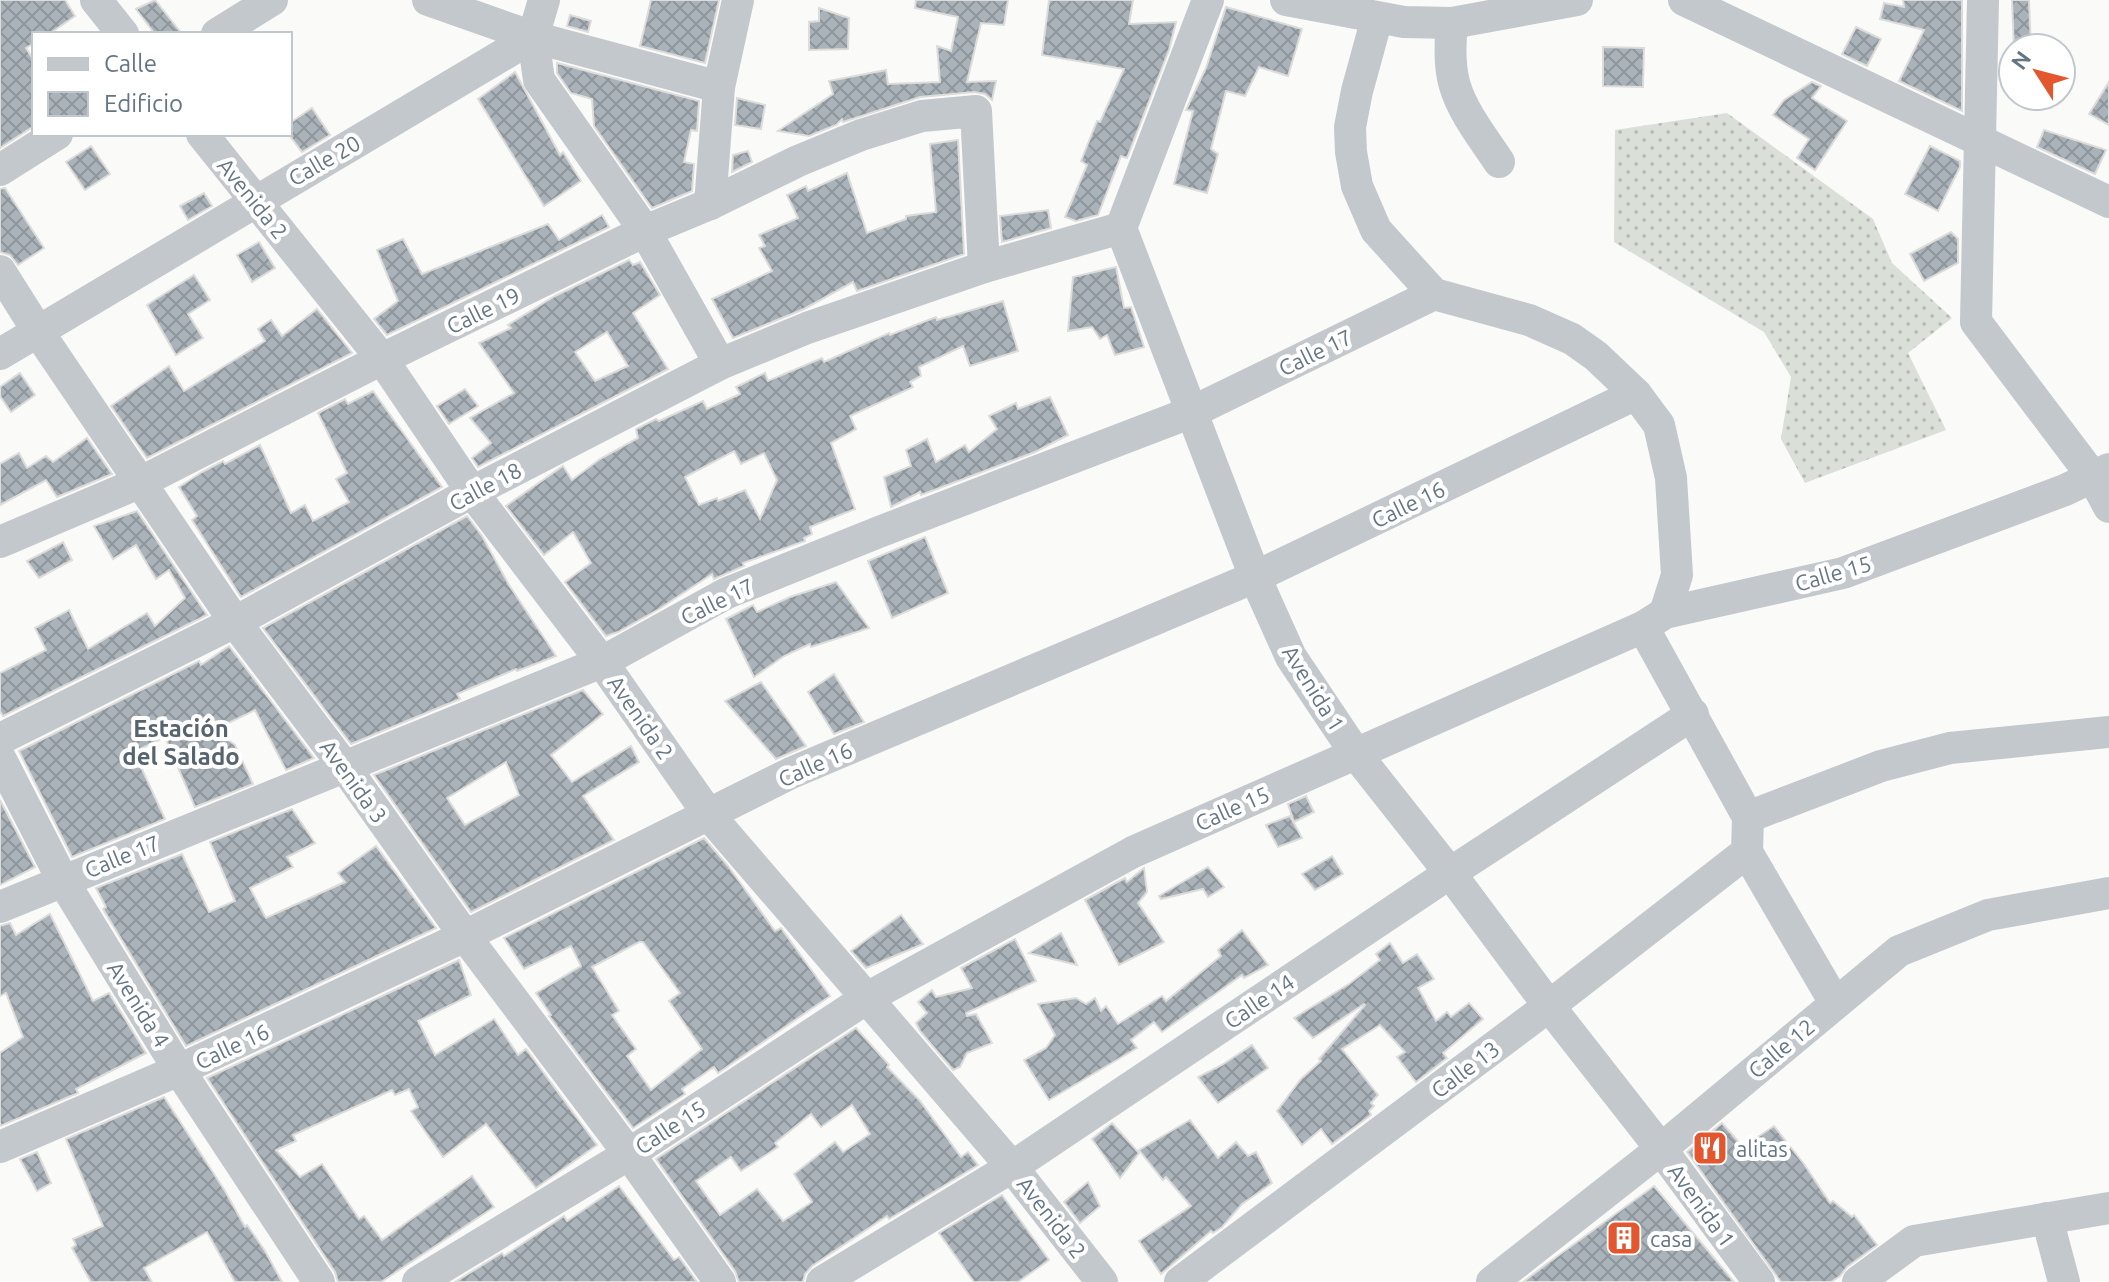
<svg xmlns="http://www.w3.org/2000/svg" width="2109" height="1282" font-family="Ubuntu,sans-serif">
<defs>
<pattern id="grass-dots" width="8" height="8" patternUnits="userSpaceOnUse" patternTransform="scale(2)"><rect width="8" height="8" fill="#dadfd7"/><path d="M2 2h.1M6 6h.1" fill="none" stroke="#b4b9b4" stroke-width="1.8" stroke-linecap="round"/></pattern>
<pattern id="building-cross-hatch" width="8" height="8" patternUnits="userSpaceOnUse" patternTransform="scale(2)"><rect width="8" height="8" fill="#aab3b9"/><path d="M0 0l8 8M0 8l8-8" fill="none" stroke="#8e969c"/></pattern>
</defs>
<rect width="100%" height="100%" fill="#fafaf8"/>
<path fill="url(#grass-dots)" d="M1727,113L1873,219L1892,263L1952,318L1908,353L1946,430L1805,483L1781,439L1791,377L1764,332L1614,242L1615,130Z"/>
<g fill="url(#building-cross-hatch)" stroke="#dcdcda" stroke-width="2" fill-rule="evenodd">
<path d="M0,0H65L75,16L49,34H34V43L26,48L34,61V126L0,148Z"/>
<path d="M155,0L182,34H155L136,9Z"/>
<path d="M651,0H719L705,63L640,46Z"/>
<path d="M916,0H1008L1004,25L981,23L967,82L996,81L992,100L985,94L974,92L920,97L843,122L842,119L836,125L809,136L778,131L833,94L829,81L886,70L888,84L940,82L937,46L951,51L958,17L915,8Z"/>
<path d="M1049,0H1133L1129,24L1176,22L1169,50L1127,158L1121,156L1098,215L1076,221L1065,217L1087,165L1081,161L1097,121L1100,122L1124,69L1042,55Z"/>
<path d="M1903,0H1962V111L1899,81L1924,30L1880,19L1884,3L1904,7Z"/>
<path d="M2012,0H2029L2031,48H2014Z"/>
<path d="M1226,7L1302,29L1288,76L1259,67L1245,96L1226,91L1211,149L1218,154L1207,193L1174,184L1193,111L1186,110L1206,68Z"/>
<path d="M819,8L849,18L848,49L809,50V22L819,21Z"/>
<path d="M570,15L591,21L588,32L567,26Z"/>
<path d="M1856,27L1881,39L1867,66L1842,54Z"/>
<path d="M1603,47L1644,48L1643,87L1603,86Z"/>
<path d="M557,63L699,101L697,131L691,130L684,162L694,164L692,191L652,208L594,126L592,99L571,93L557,73Z"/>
<path d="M515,72L560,155L563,152L581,181L544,206L478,99Z"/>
<path d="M1812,82L1821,86L1812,98L1847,121L1815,170L1797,158L1809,139L1773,115L1784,100Z"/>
<path d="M2109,82V125L2089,114Z"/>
<path d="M737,98L765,105L761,129L735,125Z"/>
<path d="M312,108L330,135L302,152L290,136V123Z"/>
<path d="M2044,130L2106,150L2095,174L2037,147Z"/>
<path d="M958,140L964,254L857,291L853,282L804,309L733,338L712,299L772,271L759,248L765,246L759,235L798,218L787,195L806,186L808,191L847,173L867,233L906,219V216L936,212L930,144Z"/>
<path d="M91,146L110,174L85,190L66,162Z"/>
<path d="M1930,146L1960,161V167L1938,211L1905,194Z"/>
<path d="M748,151L752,162L732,172L733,155Z"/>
<path d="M5,188L44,248L18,265L10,255L0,252V189Z"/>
<path d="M204,193L212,206L188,220L180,206Z"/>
<path d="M1048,210L1051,228L1002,242L1000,216Z"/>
<path d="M602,215L609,227L387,335L374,319L398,301L377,250L403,239L422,274L548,224L559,240Z"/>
<path d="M1951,232L1958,239V263L1924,281L1910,254Z"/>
<path d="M259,242L275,268L252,282L237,255Z"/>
<path d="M629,260L633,265L640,262L660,295L633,313L668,369L478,467L472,458L491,443L470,418L514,393L479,343L511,328L508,325L555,296ZM607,332L628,366L595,381L575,352Z"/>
<path d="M1116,267L1124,308L1131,307L1144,347L1115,355L1107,335L1100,339L1092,327L1068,331L1073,277Z"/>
<path d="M194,275L210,300L188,314L203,338L176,355L147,305Z"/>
<path d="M1003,301L1018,351L970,366L963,346L919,367L921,376L910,382L913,387L850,416L856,429L831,443L855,509L810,527L812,534L804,538L805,541L743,563L744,566L714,579L712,574L659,609L618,632L606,636L565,582L591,563L573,532L544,555L506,506L563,466L572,480L600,459L638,438L636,429L656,419L659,421L703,401L707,409L740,394L736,387L765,373L768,381L822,358L824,362L889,333L890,335L936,317L937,320ZM734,451L741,464L764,453L777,480L760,519L745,490L718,501L717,498L699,505L685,477Z"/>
<path d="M317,309L352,353L147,458L111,406L169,366L184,391L265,341L258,329L271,320L282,336Z"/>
<path d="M20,373L35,395L11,412L0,396V387Z"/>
<path d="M465,389L478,406L449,424L437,406Z"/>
<path d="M373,391L442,487L241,597L192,520L197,516L179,487L202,472L223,461L225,464L260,445L291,513L305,505L313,521L349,502L336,479L347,473L318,413L345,399L348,404Z"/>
<path d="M1050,397L1068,435L1035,452L921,495L920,492L891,507L884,477L911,466L906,450L927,439L936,462L965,445L969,452L997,429L989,416L1016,403L1018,409Z"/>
<path d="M87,438L112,474L57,497L46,480L0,505V464L19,453L27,468L46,456L53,462Z"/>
<path d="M137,511L207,615L3,716L0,711V673L46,650L35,628L69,610L88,649L147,613L155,626L185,598L169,570L156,579L136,545L113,559L94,526Z"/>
<path d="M467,516L482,536L509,585L556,656L517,671L516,669L457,694L460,699L351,744L263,628Z"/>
<path d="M925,537L948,593L892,618L868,561Z"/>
<path d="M63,542L72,560L39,578L27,561Z"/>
<path d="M836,582L869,628L811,647L810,644L784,656L754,677L726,619L753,605L757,612L790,597Z"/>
<path d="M229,646L314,758L286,770L255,710L214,730L235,745L253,784L195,807L165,737L134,752L165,819L72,857L19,751L199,661L201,665Z"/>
<path d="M834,674L864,722L834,734L808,692Z"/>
<path d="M761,682L806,746L776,759L725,701Z"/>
<path d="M583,690L603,714L551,755L572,782L631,746L639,762L583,796L614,840L471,912L374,775ZM506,762L519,795L465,825L447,798Z"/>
<path d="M1306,796L1314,812L1294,822L1288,804Z"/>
<path d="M0,800L35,867L0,885Z"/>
<path d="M292,809L315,843L287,857L293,867L250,888L266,918L345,882L338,873L376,846L436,928L186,1046L103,909L106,907L96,888L182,854L209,912L235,901L210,842Z"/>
<path d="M1290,816L1302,838L1278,847L1266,825Z"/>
<path d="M704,838L728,866L775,931L781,928L830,996L718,1073L714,1067L682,1089L685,1094L633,1128L549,1016L551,1015L536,993L581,966L571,946L524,969L504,938ZM639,942H643L680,993L669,1001L702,1049L651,1090L627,1056L636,1049L612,1015L619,1011L592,967Z"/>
<path d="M1332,856L1343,874L1315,890L1302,874Z"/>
<path d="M1208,867L1224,887L1208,897L1203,889L1161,899L1159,896Z"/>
<path d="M1144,868L1147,892L1138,903L1164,942L1119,965L1085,900L1125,878L1127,882Z"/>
<path d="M50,914L93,1001L109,993L146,1053L76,1089L78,1093L0,1126V1053L23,1037L6,993L0,996V926L10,923L16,935Z"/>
<path d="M901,915L923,944L866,968L851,951Z"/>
<path d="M1242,930L1268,965L1244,978L1242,975L1162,1032L1154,1022L1131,1040L1137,1048L1049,1100L1024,1060L1046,1048L1055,1035L1038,1004L1076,998L1086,1004L1095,998L1101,1011L1106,1006L1118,1024L1162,996L1166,1001L1221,956L1218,950Z"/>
<path d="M1061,933L1077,965L1029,953Z"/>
<path d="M1015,939L1036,981L966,1013L967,1016L976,1014L992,1043L967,1053L960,1067L953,1070L920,1031L916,1023L927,1013L918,1002L932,990L936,997L972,988L961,968Z"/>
<path d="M1390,943L1403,963L1417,954L1434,979L1418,988L1436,1021L1447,1012L1451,1017L1469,1003L1483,1019L1443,1053L1447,1058L1416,1082L1397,1057L1405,1052L1380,1025L1342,1049L1378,1095L1371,1103L1374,1106L1369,1111L1371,1115L1332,1144L1321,1129L1302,1145L1277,1111L1301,1079L1321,1061L1319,1059L1365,1005L1364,1004L1313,1038L1294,1018L1349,984L1380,960L1376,954Z"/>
<path d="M459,960L471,995L418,1021L435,1055L494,1019L518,1055L526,1049L597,1145L536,1188L486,1124L443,1157L411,1111L418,1107L409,1089L395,1095L392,1090L293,1135L296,1141L276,1150L300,1177L322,1164L359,1219L364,1216L382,1240L472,1176L494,1207L381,1282H338L335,1272L207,1078Z"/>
<path d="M856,1028L889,1065L887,1067L920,1101L961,1157L968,1152L978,1165L889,1219L887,1216L812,1266L805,1274L803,1282H739L735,1271L656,1159ZM852,1105L870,1134L843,1152L835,1142L794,1174L812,1202L783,1221L757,1189L720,1215L696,1181L731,1157L741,1171L778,1147L775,1143L811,1114L821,1127Z"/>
<path d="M1252,1045L1268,1068L1218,1103L1198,1077L1222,1065Z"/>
<path d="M164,1097L225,1191L245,1227L247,1225L265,1251L282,1282H235L207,1232L144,1268L152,1282H91L72,1248L76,1245L73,1239L103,1226L66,1139Z"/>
<path d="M1190,1120L1218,1158L1236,1142L1248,1156L1256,1152L1272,1183L1242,1204L1222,1227L1213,1233L1211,1231L1161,1274L1139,1241L1191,1206L1166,1177L1163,1180L1139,1150Z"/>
<path d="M1112,1123L1139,1153L1120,1178L1092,1139Z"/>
<path d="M1722,1123L1743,1147L1774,1126L1804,1164L1830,1203L1833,1201L1852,1217L1854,1215L1877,1245L1847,1267L1840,1276L1831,1282H1781L1687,1152Z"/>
<path d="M37,1152L51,1183L37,1191L20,1159Z"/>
<path d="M1088,1182L1100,1206L1080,1223L1064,1202Z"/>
<path d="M619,1186L674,1260L679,1257L697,1282H455L502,1253L504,1256L564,1216L567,1221Z"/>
<path d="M1654,1186L1734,1282H1523L1548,1263Z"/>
<path d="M1002,1195L1049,1260L1018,1282H974L939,1233Z"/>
</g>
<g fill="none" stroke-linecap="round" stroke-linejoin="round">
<g stroke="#c3c8cc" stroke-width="32">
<path d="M96,0L123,34"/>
<path d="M428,0L533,37L719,87"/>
<path d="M1208,0L1121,228L1255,577L1291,657L1356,754L1450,873L1549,1006L1661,1149L1759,1282"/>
<path d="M1286,0L1404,22L1452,23L1577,0"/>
<path d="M1684,0L2109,202"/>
<path d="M1983,0L1976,322L2093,477L2109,507"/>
<path d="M1377,18L1357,91L1350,127L1351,152L1357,186L1376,230L1434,294L1529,320L1572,339L1596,356L1636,394L1659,425L1671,478L1677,575L1665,613"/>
<path d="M1452,23C1450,43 1449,67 1455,86C1463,113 1484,139 1499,162"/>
<path d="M217,34L272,0"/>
<path d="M533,37L539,80L645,231L720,364"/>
<path d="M202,134L382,359L472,492L602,662L709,815L1012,1167L1102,1282"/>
<path d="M0,170L57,134"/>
<path d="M710,204L719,87L738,0"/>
<path d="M0,271L39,333L235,622L344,766L465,936L629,1154L720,1282"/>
<path d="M0,354L533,37L544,0"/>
<path d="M0,542L141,482L382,359L645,231L710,204L798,161L861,135L922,116L976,111L984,267"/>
<path d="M1643,627L1748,817L1747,852L1835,1003"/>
<path d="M0,739L235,622L472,492L720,364L807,328L984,267L1121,228"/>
<path d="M0,758L63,881L179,1070L319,1282"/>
<path d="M1748,817L1881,766L1950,748L2109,732"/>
<path d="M0,907L602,662L727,593L879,532L1192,412L1434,294"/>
<path d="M0,1147L179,1070L465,936L791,773L1255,577L1636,394"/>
<path d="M2047,1218L2064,1282"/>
<path d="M418,1282L629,1154L867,998L1133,852L1643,627L1665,613L1843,573L2065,490L2109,469"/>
<path d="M822,1282L1012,1167L1450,873L1693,714"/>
<path d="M1180,1282L1549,1006L1747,852"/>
<path d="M1492,1282L1661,1149L1899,951L1988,915L2109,893"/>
<path d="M1858,1282L1914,1241L2109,1208"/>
</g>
</g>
<defs>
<symbol id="restaurant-square" viewBox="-11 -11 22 22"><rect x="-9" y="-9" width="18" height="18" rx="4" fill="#e4572e" stroke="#fff"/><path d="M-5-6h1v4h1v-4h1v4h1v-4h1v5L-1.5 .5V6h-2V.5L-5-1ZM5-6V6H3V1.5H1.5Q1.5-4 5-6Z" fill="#fff"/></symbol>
<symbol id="building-square" viewBox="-11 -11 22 22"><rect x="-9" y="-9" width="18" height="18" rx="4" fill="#e4572e" stroke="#fff"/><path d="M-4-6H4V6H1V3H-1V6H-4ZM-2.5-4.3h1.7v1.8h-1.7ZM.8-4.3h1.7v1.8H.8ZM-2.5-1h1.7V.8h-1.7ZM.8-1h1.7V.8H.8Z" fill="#fff"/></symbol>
</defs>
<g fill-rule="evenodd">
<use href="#restaurant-square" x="1690" y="1128" width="40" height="40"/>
<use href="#building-square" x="1604" y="1218" width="40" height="40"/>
</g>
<g text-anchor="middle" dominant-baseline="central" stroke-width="8" stroke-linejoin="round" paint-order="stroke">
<g font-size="22" fill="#657683" stroke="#fff">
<text transform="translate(324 160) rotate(-30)">Calle 20</text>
<text transform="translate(253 198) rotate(51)">Avenida 2</text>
<text transform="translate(483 310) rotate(-26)">Calle 19</text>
<text transform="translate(1315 352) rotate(-26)">Calle 17</text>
<text transform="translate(485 486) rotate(-28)">Calle 18</text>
<text transform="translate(1408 504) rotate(-26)">Calle 16</text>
<text transform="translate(1833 573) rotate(-16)">Calle 15</text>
<text transform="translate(717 601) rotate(-26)">Calle 17</text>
<text transform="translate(1314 688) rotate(58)">Avenida 1</text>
<text transform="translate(641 717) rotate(55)">Avenida 2</text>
<text transform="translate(815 764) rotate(-24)">Calle 16</text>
<text transform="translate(354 781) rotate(54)">Avenida 3</text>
<text transform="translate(1232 808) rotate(-24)">Calle 15</text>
<text transform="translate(122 856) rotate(-22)">Calle 17</text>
<text transform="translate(1259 1001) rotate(-34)">Calle 14</text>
<text transform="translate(139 1004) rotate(58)">Avenida 4</text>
<text transform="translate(232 1046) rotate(-25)">Calle 16</text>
<text transform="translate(1781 1048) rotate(-40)">Calle 12</text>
<text transform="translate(1465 1069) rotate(-37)">Calle 13</text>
<text transform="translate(670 1127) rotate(-33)">Calle 15</text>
<text transform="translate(1702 1205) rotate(54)">Avenida 1</text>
<text transform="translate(1052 1217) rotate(52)">Avenida 2</text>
</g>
<g font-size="22" fill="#657683" stroke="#fff" text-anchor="start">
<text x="1736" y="1148">alitas</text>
<text x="1650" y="1238">casa</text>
</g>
<g font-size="24" font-weight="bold" fill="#57646e" stroke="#fff">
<text x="181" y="728">Estación<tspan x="181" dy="28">del Salado</tspan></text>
</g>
</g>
<rect x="32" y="32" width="260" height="104" fill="#ffffff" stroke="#c1c8cd" stroke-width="2"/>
<rect x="48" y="58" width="40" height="12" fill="#c3c8cc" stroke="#c1c8cd" stroke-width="2"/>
<text x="104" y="72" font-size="24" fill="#657683">Calle</text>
<rect x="48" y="92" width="40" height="24" fill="url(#building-cross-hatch)" stroke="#c1c8cd" stroke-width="2"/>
<text x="104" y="112" font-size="24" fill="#657683">Edificio</text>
<g transform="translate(2037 72) rotate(306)"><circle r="38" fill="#ffffff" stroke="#c1c8cd" stroke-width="2"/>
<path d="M0-6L14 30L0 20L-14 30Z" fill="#e4572e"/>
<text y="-12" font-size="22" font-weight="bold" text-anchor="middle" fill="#657683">N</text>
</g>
</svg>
